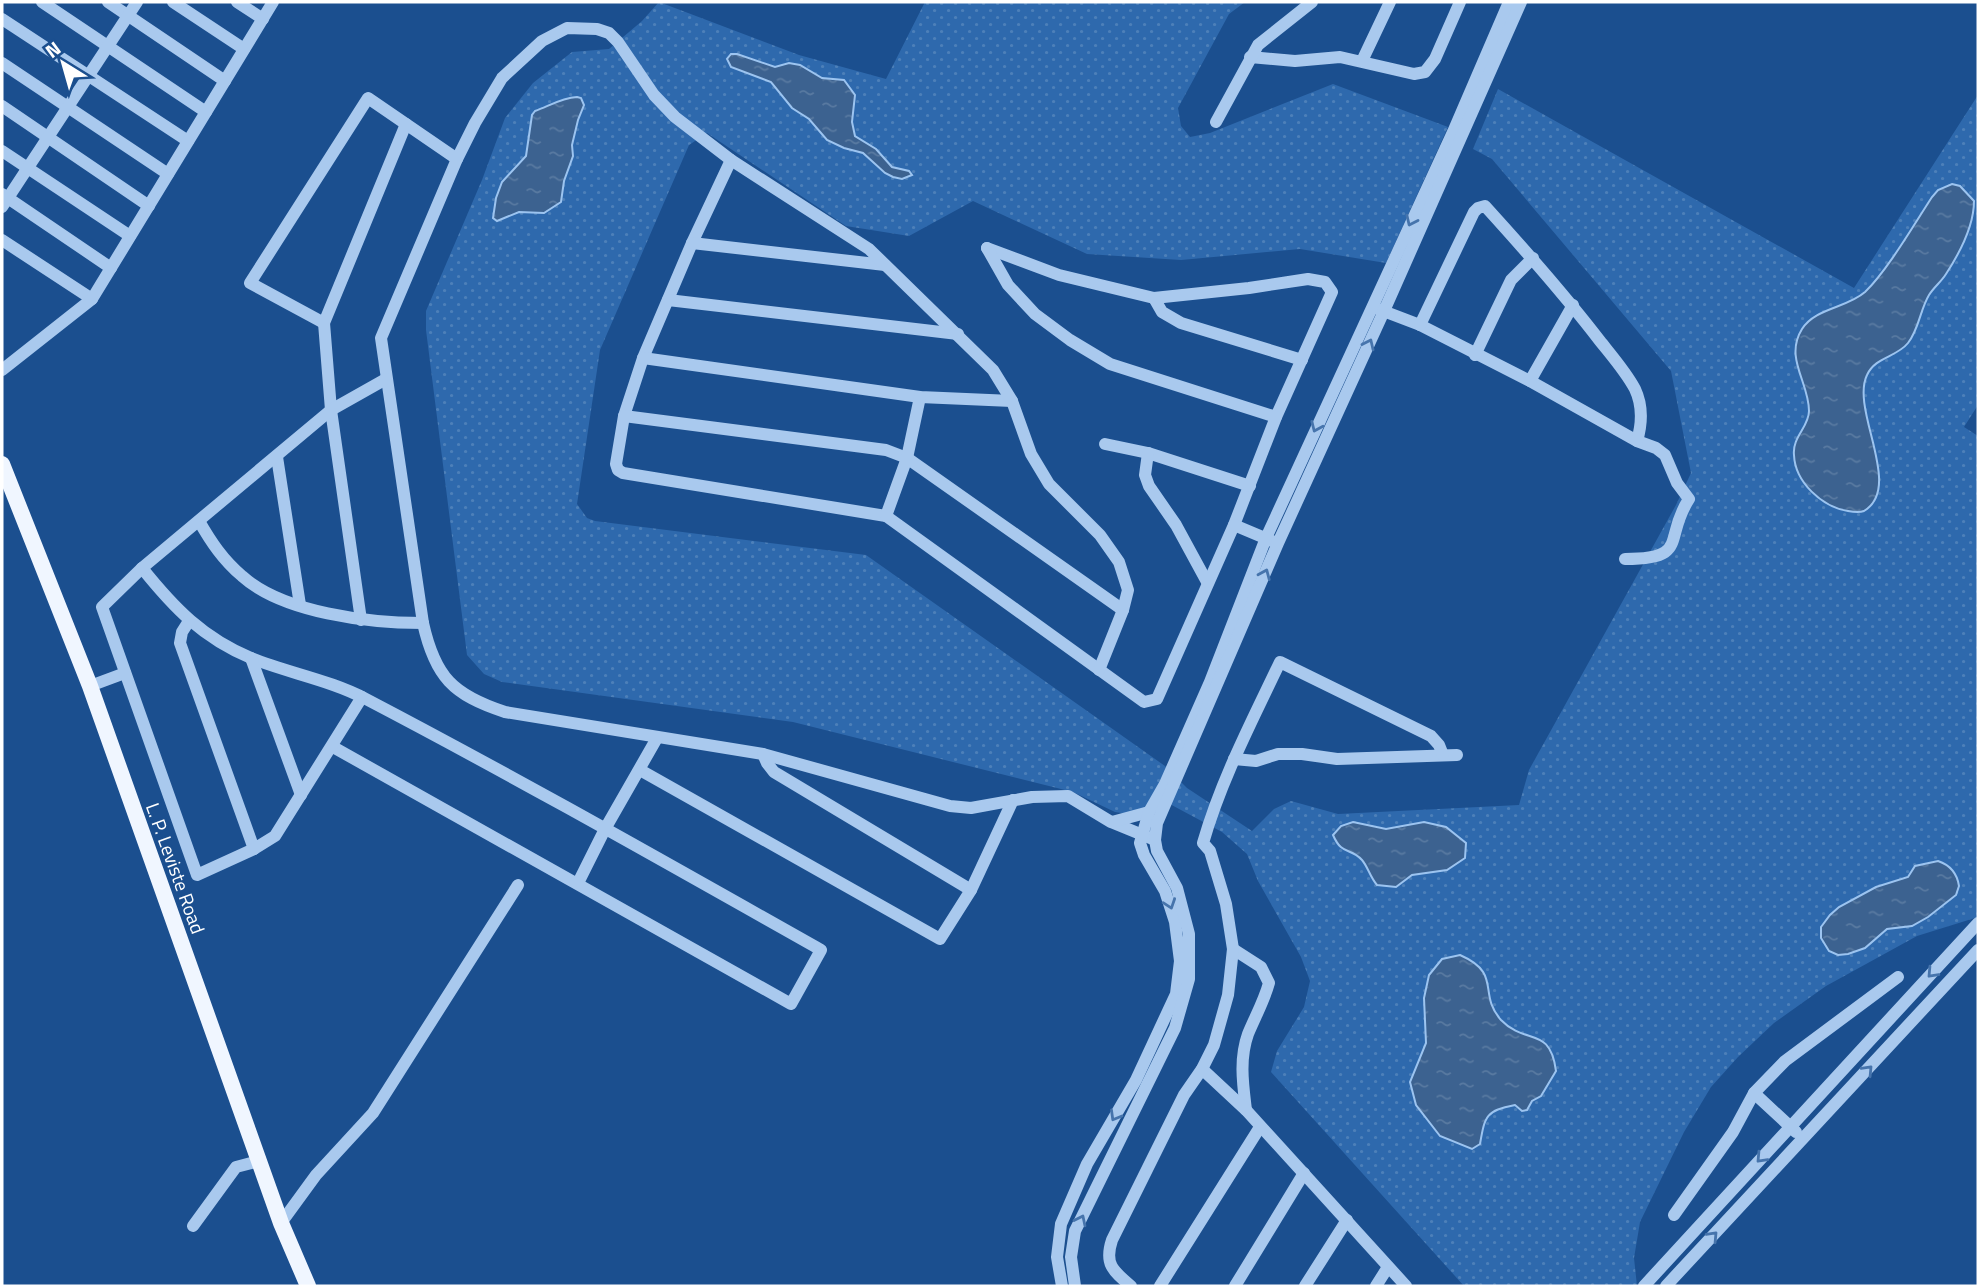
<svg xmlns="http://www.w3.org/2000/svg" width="1980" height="1288" font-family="'Titillium Web',sans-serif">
<defs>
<pattern id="grass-dots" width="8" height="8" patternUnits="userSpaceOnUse" patternTransform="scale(1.75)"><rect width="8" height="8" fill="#2e69ad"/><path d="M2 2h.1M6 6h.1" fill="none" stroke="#4d80b9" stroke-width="1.8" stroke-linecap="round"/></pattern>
<pattern id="water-ripples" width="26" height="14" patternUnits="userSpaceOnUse" patternTransform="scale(1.75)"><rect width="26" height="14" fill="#3c6290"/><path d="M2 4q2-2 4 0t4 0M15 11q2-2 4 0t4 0" fill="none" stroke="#597aa1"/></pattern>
</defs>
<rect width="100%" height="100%" fill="#1b4f8f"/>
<path fill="url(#grass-dots)" d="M659,2L799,55L886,79L925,2H1245L1229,14L1178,108L1181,126L1190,137L1210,133L1333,84L1448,127L1386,263L1300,249L1181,260L1087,254L973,201L909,236L846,226L707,133L689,145L600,350L577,504L587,518L595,521L866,555L1165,766L1187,788L1252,831L1274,809L1291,801L1338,814L1519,805L1529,770L1676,505L1691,473L1671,371L1492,159L1473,149L1498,89L1854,288L1978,95V405L1964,427L1978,436V917L1917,936L1826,986L1774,1023L1738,1057L1711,1087L1684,1132L1640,1222L1634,1258L1637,1286H1464L1271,1072L1277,1051L1304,1007L1310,981L1301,957L1258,881L1247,854L1222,832L1153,795L1146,807L1134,815L1115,812L1073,792L793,722L502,682L484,674L467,655L426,330V311L482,180L505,118L533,83L572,52L609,49L642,21Z"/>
<g fill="url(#water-ripples)" stroke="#9cc4f0" stroke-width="2">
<path d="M731,54H737L775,67L789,63L800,65L822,78L844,80L855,95L852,122L855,136L876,149L892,167L909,171L912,175L902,179L893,177L885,173L863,153L844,148L827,140L809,119L792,108L771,82L731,67L727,59Z"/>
<path d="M577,97L581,98L584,105L578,120L572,145L573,156L564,181L561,202L544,213L519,212L497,221L493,218L496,198L502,182L526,156L532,115L535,111C549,106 561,98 577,97Z"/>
<path d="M1952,184L1960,186L1974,201C1974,226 1959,254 1946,274C1941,282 1934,287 1929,295C1920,310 1919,329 1908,343C1897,357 1875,357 1867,375C1850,410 1904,487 1864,511C1859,513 1853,512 1848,511C1822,507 1795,482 1794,455C1792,437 1809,427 1809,411C1809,382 1784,358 1802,329C1815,308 1847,308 1865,292C1887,271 1915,223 1932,197L1938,190Z"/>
<path d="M1353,822L1386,829L1424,822L1446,827L1466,843L1465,858L1447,870L1412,875L1396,887L1377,885C1370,877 1368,867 1362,860C1350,847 1342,856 1333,835L1341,826Z"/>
<path d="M1938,861C1950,865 1957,873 1959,886L1956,895L1928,917L1912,926L1887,929L1865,948L1848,954L1838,955L1829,951L1821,938V927L1830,915L1839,907L1876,887L1908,877L1915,866Z"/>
<path d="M1460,955C1503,974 1477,993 1501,1020C1526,1046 1550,1025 1556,1071L1541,1096L1532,1101L1527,1110L1522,1111L1515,1105C1486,1111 1485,1115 1480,1144L1472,1149L1440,1136L1416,1105L1410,1082L1426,1043L1424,998L1429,975L1442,959Z"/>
</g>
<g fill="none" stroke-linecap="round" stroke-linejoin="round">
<g stroke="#a9c9ee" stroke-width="12">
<path d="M42,2L206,112"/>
<path d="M108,2L225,81"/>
<path d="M173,2L244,49"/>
<path d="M237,2L263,19"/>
<path d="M2,19L188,141"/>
<path d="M1250,57L1295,61L1340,57L1414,74L1425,72L1435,59L1460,2"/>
<path d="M1362,61L1390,2"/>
<path d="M2,63L168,174"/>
<path d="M2,106L149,206"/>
<path d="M1216,122L1258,45L1312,2"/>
<path d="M2,151L130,236"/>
<path d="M731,160L692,243L643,358L624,416L616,464L618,470L623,473L886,516L1144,702L1157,699L1234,525L1276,417L1332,292L1325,282L1308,279L1249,288L1154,298L1059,275L987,248"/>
<path d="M2,194L111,268"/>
<path d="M2,207L137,2"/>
<path d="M2,240L92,299"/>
<path d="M692,243L885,265"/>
<path d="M987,248L1008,285L1035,314L1070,340L1110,364L1276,417"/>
<path d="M1154,298L1162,312L1181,323L1302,360"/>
<path d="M668,300L958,334"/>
<path d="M1378,309L1420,325L1530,381L1637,441L1656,448L1665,455L1677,483L1689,499C1663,539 1690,559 1625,559"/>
<path d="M324,323L250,283L368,98L457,159"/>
<path d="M1420,325L1474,212L1478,208L1485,206C1525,250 1564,294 1600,341C1612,356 1626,372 1635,389C1643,406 1642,424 1637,441"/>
<path d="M1475,355L1511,280L1533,258"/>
<path d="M643,358L920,397L1012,401"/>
<path d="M2,370L92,299L273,2"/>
<path d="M1530,381L1573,305"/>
<path d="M624,416L886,450L907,458L1123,610"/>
<path d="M1105,444L1148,453L1250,486"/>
<path d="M1148,453L1145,475L1149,486L1176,525L1207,582"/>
<path d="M277,457L300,605"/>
<path d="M886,516L907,458L920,397"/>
<path d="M199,521C211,542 223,560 242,576C283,613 369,623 423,623"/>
<path d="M1234,525L1272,541"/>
<path d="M142,568C174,608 203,638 251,658C288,673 330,680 366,699C519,779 670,865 821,950L791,1004L333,747"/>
<path d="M361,620L331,410L324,323L406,124"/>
<path d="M189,621L182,632L180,643L254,849"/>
<path d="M251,658L301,795"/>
<path d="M1099,670L1123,610L1128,590L1119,562L1100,535L1049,484L1031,454L1012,401L993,370L869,249L731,160L675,117L654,95L618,42L609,33L597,29L567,28L542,41L502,78L475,123L457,159L381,338L423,623C435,677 453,695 505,712L763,754L950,806L971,808L1032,797L1068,796L1111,822L1155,840"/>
<path d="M90,686L125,673"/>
<path d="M362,697L275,836L254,849L197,875L102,607L142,568L331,410L386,379"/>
<path d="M763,754L767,763L774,772L971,890"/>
<path d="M1234,759L1256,761L1278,754H1302L1337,759L1457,755"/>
<path d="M640,770L940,939L971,890L1013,800"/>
<path d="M1112,822L1149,812"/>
<path d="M578,883L605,829L657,738"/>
<path d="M1233,949L1261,967L1269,983C1264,1001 1255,1017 1248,1034C1239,1059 1243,1085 1246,1110"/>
<path d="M1202,1069L1246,1110L1406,1286"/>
<path d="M1754,1093L1796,1132"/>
<path d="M1674,1215L1733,1132L1754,1093L1785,1061L1898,977"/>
<path d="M281,1223L316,1175L373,1113L518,885"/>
<path d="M193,1226L236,1167L259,1161"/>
<path d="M1062,1286L1057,1257L1061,1224L1087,1164L1136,1080L1176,994L1180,961L1175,922L1165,891L1144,855L1140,843L1149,812L1165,784L1210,682L1266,538L1453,132L1509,2"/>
<path d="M1075,1286L1071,1257L1075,1231L1175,1028L1189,979V934L1177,888L1157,851L1155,840L1157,823L1278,543L1384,311L1521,2"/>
<path d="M1131,1286C1113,1271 1104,1264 1112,1240L1184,1095L1202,1069L1214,1045L1228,995L1233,949L1226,904L1210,851L1203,843C1221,780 1252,721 1280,662L1431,736L1439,745L1443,755"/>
<path d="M1160,1286L1260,1127"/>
<path d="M1235,1286L1304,1173"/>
<path d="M1305,1286L1347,1220"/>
<path d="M1376,1286L1388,1267"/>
<path d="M1644,1286L1978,923"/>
<path d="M1666,1286L1978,950"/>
</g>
<path stroke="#f0f6ff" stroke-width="16" d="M2,464L90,686L281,1223L308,1286"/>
</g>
<defs><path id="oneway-chevron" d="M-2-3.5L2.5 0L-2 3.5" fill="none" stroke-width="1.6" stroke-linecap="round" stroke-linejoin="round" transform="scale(1.75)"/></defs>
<g stroke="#4674ac">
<use href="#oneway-chevron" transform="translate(1411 221) rotate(115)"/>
<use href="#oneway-chevron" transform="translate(1369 344) rotate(-65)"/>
<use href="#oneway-chevron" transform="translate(1316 427) rotate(114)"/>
<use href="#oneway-chevron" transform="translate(1265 574) rotate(-67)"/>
<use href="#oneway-chevron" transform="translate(1170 904) rotate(71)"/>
<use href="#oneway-chevron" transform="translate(1932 973) rotate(133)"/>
<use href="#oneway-chevron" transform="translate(1868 1070) rotate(-47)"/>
<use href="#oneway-chevron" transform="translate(1115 1116) rotate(120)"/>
<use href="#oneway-chevron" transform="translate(1761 1158) rotate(133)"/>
<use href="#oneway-chevron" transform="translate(1081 1220) rotate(-64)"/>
<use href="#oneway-chevron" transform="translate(1713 1236) rotate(-47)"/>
</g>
<g text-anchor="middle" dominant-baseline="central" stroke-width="5" stroke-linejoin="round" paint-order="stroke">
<g font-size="19" fill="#fff" stroke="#1b4f8f">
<text transform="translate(176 868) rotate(70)">L. P. Leviste Road</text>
</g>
</g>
<rect width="1980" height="1288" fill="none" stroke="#ffffff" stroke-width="7"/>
<g transform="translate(63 63) rotate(323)" stroke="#1b4f8f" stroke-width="5" paint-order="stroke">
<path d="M0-5L12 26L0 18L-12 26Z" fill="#ffffff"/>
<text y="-10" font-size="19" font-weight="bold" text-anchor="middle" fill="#ffffff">N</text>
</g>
</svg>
